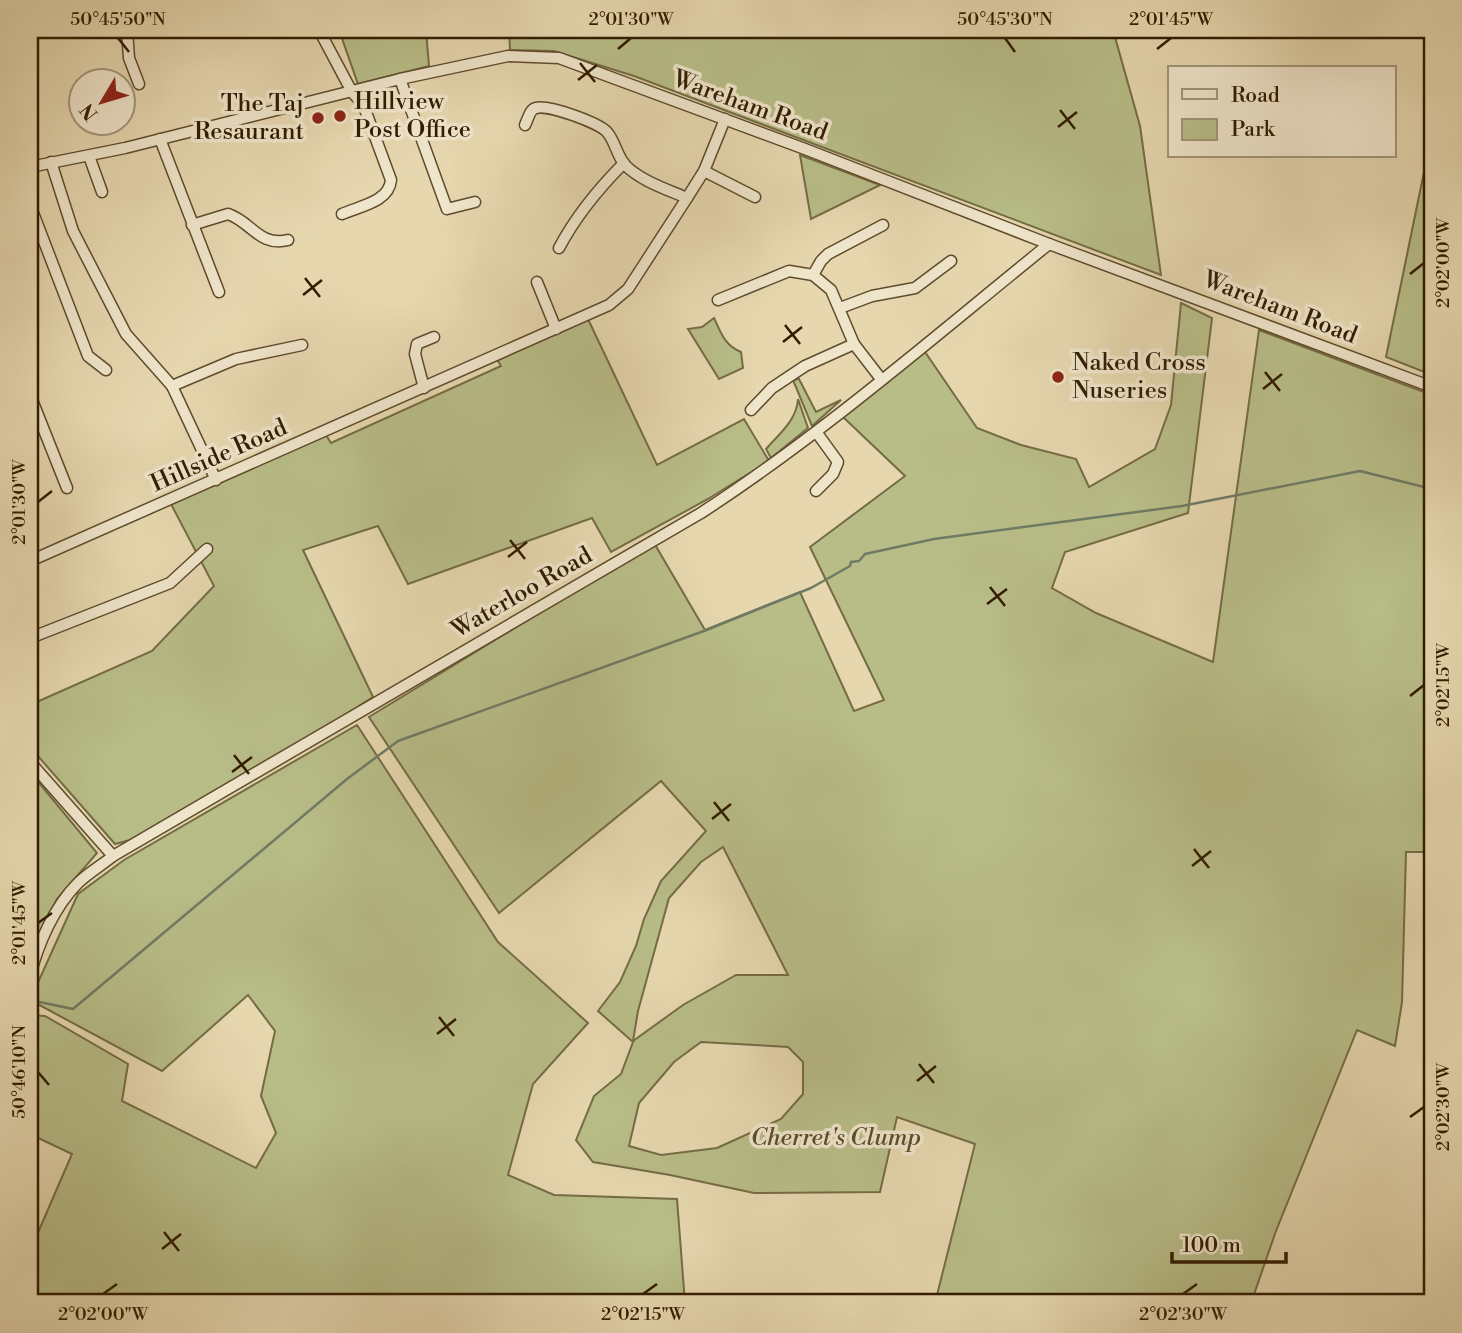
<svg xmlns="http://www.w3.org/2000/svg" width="1462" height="1333" font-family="'Libre Bodoni',serif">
<rect width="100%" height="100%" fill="#e6d7af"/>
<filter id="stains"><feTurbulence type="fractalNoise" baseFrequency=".00286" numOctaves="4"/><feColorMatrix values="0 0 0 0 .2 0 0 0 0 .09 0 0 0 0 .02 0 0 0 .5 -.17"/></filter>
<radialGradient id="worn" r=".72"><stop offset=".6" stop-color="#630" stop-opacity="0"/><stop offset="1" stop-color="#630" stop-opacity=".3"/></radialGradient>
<g fill="#b8bd88" stroke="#756c44" stroke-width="2" fill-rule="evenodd">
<path d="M339,30H426L429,66L358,84Z"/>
<path d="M509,30H1038L1039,36L1065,30H1113L1140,126L1161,275L634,76L554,51L510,50Z"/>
<path d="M1432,133V375L1386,357Z"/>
<path d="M800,155L880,185L811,219Z"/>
<path d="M1181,303L1212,318L1188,513L1065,552L1052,588L1096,613L1213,662L1259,330L1432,395V537L1424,561L1432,562V852H1406L1402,1002L1395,1046L1357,1030L1276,1231L1251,1303H935L975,1144L897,1117L880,1192L754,1193L670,1175L593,1162L576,1140L594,1096L621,1074L633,1042L598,1011L620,982L636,946L644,919L661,881L706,831L661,781L499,913L369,717L654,543L705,630L800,592L854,711L884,700L810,547L905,476L842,416L923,349L977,428L1021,445L1076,459L1089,487L1155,449L1171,405ZM723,847L788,975H736L683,1005L633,1041L638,1011L669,898L701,862ZM701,1042L788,1047L803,1062V1094L781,1119L717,1148L661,1155L629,1146L639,1103L674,1062Z"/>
<path d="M714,318C721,333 725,346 741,352L743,368L719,379L688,329L702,327Z"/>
<path d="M588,319L657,465L744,419L769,461L708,499L611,552L592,518L408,584L378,526L303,550L373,697L328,726L130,840L115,844L30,747V705L152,651L214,586L171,504L326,435L331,443L501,366L497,359Z"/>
<path d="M799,379L816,412L841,400L812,426L793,380Z"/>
<path d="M798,399L808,428L771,458L766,449C779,434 797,420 798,399Z"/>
<path d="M357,725L498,942L588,1023L533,1084L508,1175L554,1195L677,1199L685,1303H30V1251L72,1154L30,1134V1015L45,1016L128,1064L122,1101L256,1168L276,1133L261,1096L275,1031L248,995L162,1071L30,1000L78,894L124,860Z"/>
<path d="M30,772L97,853L57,899L30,953Z"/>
</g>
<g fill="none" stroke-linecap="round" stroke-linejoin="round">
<path stroke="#6f7b64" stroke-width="2.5" d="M30,1000L73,1009L347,779L398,741L704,631L811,588L850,566L851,562L859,561L865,554L934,539L1182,506L1360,471L1428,488"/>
<defs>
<g id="minor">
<path d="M127,30L129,58L139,84"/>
<path d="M319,30L352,92L363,104L391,180C389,202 360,206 342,214"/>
<path d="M400,79L447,209L475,202"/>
<path d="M525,125C528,119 530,109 536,108C548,104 599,123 607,132C615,141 617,156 625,165C641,181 666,189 687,198"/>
<path d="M160,139L219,292"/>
<path d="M89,156L102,192"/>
<path d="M51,162L73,231L126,334L172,386L216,480"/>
<path d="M30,167L125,148L400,79L508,56L559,58L805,149L1049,244L1432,387"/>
<path d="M704,171L755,197"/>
<path d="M30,205L88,356L106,370"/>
<path d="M192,225L228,214C252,222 259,247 288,240"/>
<path d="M559,248C576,216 598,189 624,163"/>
<path d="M813,275L821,261L828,254L883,225"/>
<path d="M537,282L556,329"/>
<path d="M718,300L789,271L813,275L831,290L854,344L881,379"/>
<path d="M840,308L872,296L915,288L951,261"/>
<path d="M172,386L236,359L302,345"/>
<path d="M424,388L415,354L417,344L434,337"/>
<path d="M30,395L67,488"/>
<path d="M751,410L772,388L805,366L854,344"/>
<path d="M816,491L833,474L838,462L817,433"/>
<path d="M30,561L609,305L628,289L687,198L704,171L725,119"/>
<path d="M30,638L170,583L207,549"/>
<path d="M30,762L113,856"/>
<path d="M30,976C38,944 54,907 78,883C88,873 102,865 113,856L701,513C824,433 935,336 1049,244"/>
</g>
</defs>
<use href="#minor" stroke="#5f4b2c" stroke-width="13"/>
<use href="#minor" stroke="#efe5cb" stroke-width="10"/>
</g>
<path fill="none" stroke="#321c00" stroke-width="2.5" d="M118,38L129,52M1005,38L1015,52M618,49L631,38M1157,49L1171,38M580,63L595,82M578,80L597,65M1060,110L1075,129M1058,127L1077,112M1410,274L1424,263M305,278L320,297M303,295L322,280M785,325L800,344M783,342L802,327M1265,372L1280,391M1263,389L1282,374M38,502L52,491M510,540L525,559M508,557L527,542M990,587L1005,606M987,604L1007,589M1410,696L1424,685M234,755L249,774M232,772L252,757M714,802L729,821M712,819L731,804M1194,849L1209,868M1192,866L1211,851M38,923L52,913M439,1017L454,1036M437,1034L456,1019M919,1064L934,1083M38,1072L49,1085M917,1081L936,1066M1410,1117L1424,1107M164,1232L179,1251M162,1249L181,1234M103,1294L117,1284M643,1294L657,1284M1183,1294L1197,1284"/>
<g fill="#8f2418" stroke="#efe5cb" stroke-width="2.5">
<circle cx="340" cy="116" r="7"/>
<circle cx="318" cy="118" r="7"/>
<circle cx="1058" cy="377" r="7"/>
</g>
<g text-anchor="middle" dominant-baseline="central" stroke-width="7" stroke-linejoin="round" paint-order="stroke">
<g font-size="24" fill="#321c00" stroke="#efe5cb" text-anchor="start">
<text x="354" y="102">Hillview<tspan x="354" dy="28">Post Office</tspan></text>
<text x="304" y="104" text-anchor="end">The Taj<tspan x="304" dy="28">Resaurant</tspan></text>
<text x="1072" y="363">Naked Cross<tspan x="1072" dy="28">Nuseries</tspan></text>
</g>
<g font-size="24" fill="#321c00" stroke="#efe5cb">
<text transform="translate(750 106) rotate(20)">Wareham Road</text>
<text transform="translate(1280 308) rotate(21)">Wareham Road</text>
<text transform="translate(219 456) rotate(-24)">Hillside Road</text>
<text transform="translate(522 593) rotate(-30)">Waterloo Road</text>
</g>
<g font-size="24" font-style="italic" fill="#5a4c29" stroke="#efe5cb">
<text x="836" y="1138">Cherret's Clump</text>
</g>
</g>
<rect width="1462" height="1333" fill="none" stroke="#e6d7af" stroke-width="77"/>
<rect x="1168" y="66" width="228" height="91" fill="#efe5cb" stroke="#a3957a" stroke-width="2"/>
<rect x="1182" y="89" width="35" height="10" fill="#efe5cb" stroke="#a3957a" stroke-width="2"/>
<text x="1231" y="102" font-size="21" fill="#321c00">Road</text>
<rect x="1182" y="119" width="35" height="21" fill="#b8bd88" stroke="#a3957a" stroke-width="2"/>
<text x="1231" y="136" font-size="21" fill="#321c00">Park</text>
<g transform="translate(102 102) rotate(232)"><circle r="33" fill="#efe5cb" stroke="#a3957a" stroke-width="2"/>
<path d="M0-5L12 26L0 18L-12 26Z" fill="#8f2418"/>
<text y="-10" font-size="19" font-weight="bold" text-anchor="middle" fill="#321c00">N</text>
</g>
<path d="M1172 1252v10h114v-10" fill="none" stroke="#321c00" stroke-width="3.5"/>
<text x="1182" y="1252" font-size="21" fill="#321c00" stroke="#efe5cb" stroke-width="5" paint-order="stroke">100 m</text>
<rect x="38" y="38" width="1386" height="1256" fill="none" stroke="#321c00" stroke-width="2.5"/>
<g font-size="18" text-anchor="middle" fill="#321c00">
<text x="118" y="25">50°45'50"N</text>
<text x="631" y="25">2°01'30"W</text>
<text x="1005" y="25">50°45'30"N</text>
<text x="1171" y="25">2°01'45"W</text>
<text transform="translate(1443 263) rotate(-90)" y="6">2°02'00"W</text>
<text transform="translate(19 502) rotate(-90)" y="6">2°01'30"W</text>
<text transform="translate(1443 685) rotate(-90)" y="6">2°02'15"W</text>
<text transform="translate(19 923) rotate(-90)" y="6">2°01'45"W</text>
<text transform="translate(19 1072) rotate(-90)" y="6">50°46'10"N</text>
<text transform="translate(1443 1107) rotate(-90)" y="6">2°02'30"W</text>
<text x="103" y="1320">2°02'00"W</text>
<text x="643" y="1320">2°02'15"W</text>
<text x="1183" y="1320">2°02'30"W</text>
</g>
<rect width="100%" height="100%" filter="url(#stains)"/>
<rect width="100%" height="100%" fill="url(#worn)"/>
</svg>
